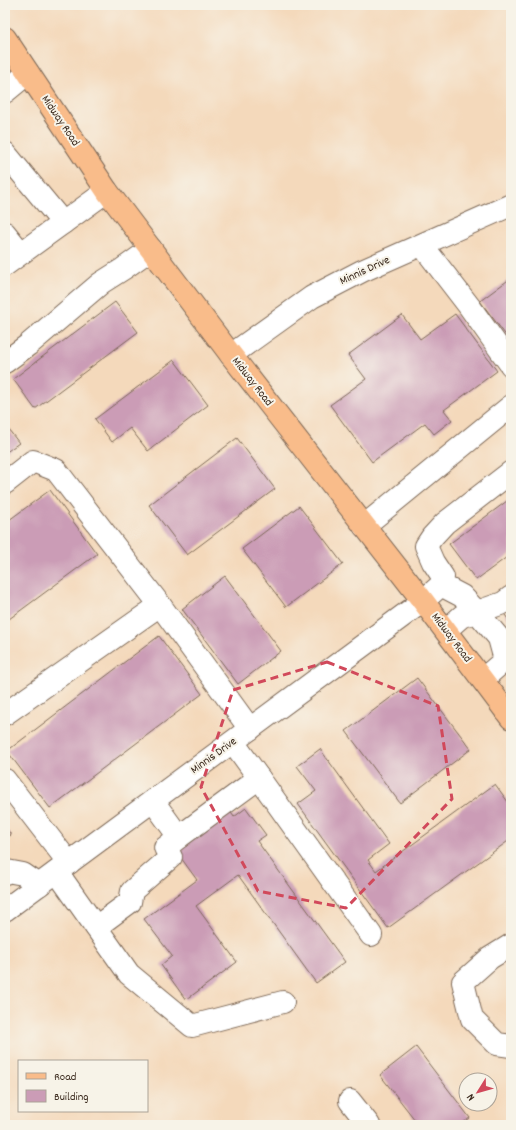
<svg xmlns="http://www.w3.org/2000/svg" width="516" height="1130" font-family="Dekko,sans-serif">
<rect width="100%" height="100%" fill="#f7f3e8"/>
<filter id="ink" filterUnits="userSpaceOnUse"><feTurbulence type="fractalNoise" baseFrequency=".025" numOctaves="2"/><feDisplacementMap in="SourceGraphic" scale="8" xChannelSelector="R" yChannelSelector="G"/><feConvolveMatrix kernelMatrix="1 2 1 2 8 2 1 2 1" color-interpolation-filters="sRGB"/></filter>
<filter id="wash" filterUnits="userSpaceOnUse"><feTurbulence type="fractalNoise" baseFrequency=".012" numOctaves="4" result="noise"/><feDisplacementMap in="SourceGraphic" scale="16" xChannelSelector="R" yChannelSelector="G"/><feGaussianBlur stdDeviation="0.9" result="paint"/><feColorMatrix in="noise" values="0 0 0 0 0 0 0 0 0 0 0 0 0 0 0 0 0 1.4 0 .05"/><feComposite in="paint" operator="in"/></filter>
<g filter="url(#wash)">
<rect width="100%" height="100%" fill="#f4d9bb"/>
<g id="blocks">
<g fill="#cb9cb6">
<path d="M511,278V342L480,301Z"/>
<path d="M115,302L138,332L35,409L13,379Z"/>
<path d="M455,314L497,371L444,410L452,420L434,434L425,423L372,462L330,405L366,379L348,355L402,315L420,339Z"/>
<path d="M174,360L208,405L148,451L130,428L112,442L95,419Z"/>
<path d="M5,425L19,443L5,453Z"/>
<path d="M237,438L275,489L187,555L149,505Z"/>
<path d="M50,490L97,554L5,622V523Z"/>
<path d="M511,498V554L476,580L449,544Z"/>
<path d="M299,506L343,564L286,607L242,549Z"/>
<path d="M225,576L281,651L238,684L182,609Z"/>
<path d="M511,610V623L505,615Z"/>
<path d="M159,636L202,694L50,808L7,751Z"/>
<path d="M417,678L471,749L400,803L346,731Z"/>
<path d="M320,749L389,844L368,860L376,871L495,784L511,806V839L388,928L298,804L316,791L297,766Z"/>
<path d="M246,808L266,835L257,841L345,962L316,983L238,875L196,906L237,962L186,1000L161,965L172,956L144,919L197,880L176,851L230,811L234,817Z"/>
<path d="M5,826L11,835L5,839Z"/>
<path d="M416,1047L470,1118L460,1125H419L380,1075Z"/>
</g>
</g>
</g>
<g filter="url(#ink)">
<use href="#blocks" fill-opacity="0" stroke="#7c6755" stroke-width="1"/>
<g fill="none" stroke-linecap="round" stroke-linejoin="round">
<defs>
<g id="minor">
<path d="M5,92L28,73"/>
<path d="M5,153L63,223"/>
<path d="M5,233L21,253"/>
<path d="M422,245L469,306L511,365"/>
<path d="M5,265L107,191"/>
<path d="M231,355L312,297L362,271L511,205"/>
<path d="M5,362L28,345L101,283L123,269L151,249"/>
<path d="M5,483L33,461L56,470L160,605"/>
<path d="M364,526L511,406"/>
<path d="M441,585L462,596L477,612L503,603L511,597"/>
<path d="M446,630L462,616L477,612L499,638L505,660L483,679"/>
<path d="M5,714L160,605L250,729"/>
<path d="M233,742L259,778"/>
<path d="M5,780L69,863"/>
<path d="M153,801L179,837L259,778L371,935"/>
<path d="M57,872L129,974L192,1026L283,1002"/>
<path d="M5,873L7,871L23,874L39,885"/>
<path d="M5,910L423,601L441,585L443,577L433,562L426,546L432,537L445,523L511,472"/>
<path d="M96,927L130,902L132,891L171,857L165,848L179,837"/>
<path d="M511,945L490,958L463,982L472,1019L497,1044L511,1046"/>
<path d="M350,1101L369,1125"/>
</g>
<path id="major" d="M5,38L107,191L231,355L423,601L511,718"/>
</defs>
<use href="#minor" stroke="#7c6755" stroke-width="24"/>
<use href="#major" stroke="#7c6755" stroke-width="24"/>
<use href="#minor" stroke="#fff" stroke-width="22"/>
<use href="#major" stroke="#f9bc8a" stroke-width="22"/>
</g>
</g>
<path fill="none" stroke="#d1495b" stroke-width="3" stroke-dasharray="8 5" stroke-linejoin="round" d="M327,662L438,706L452,799L346,908L258,891L201,787L233,690Z"/>
<g text-anchor="middle" dominant-baseline="central" stroke-width="4" stroke-linejoin="round" paint-order="stroke">
<g font-size="12" fill="#3b2a1e" stroke="#f7f3e8">
<text transform="translate(60 121) rotate(56)">Midway Road</text>
<text transform="translate(365 271) rotate(-25)">Minnis Drive</text>
<text transform="translate(252 382) rotate(52)">Midway Road</text>
<text transform="translate(451 638) rotate(53)">Midway Road</text>
<text transform="translate(214 756) rotate(-36)">Minnis Drive</text>
</g>
</g>
<rect width="516" height="1130" fill="none" stroke="#f7f3e8" stroke-width="20"/>
<rect x="18" y="1060" width="130" height="52" fill="#f7f3e8" stroke="#aca397"/>
<rect x="26" y="1073" width="20" height="6" fill="#f9bc8a" stroke="#aca397"/>
<text x="54" y="1080" font-size="12" fill="#3b2a1e">Road</text>
<rect x="26" y="1090" width="20" height="12" fill="#cb9cb6" stroke="#aca397"/>
<text x="54" y="1100" font-size="12" fill="#3b2a1e">Building</text>
<g transform="translate(478 1092) rotate(233)"><circle r="19" fill="#f7f3e8" stroke="#aca397"/>
<path d="M0-3L7 15L0 10L-7 15Z" fill="#d1495b"/>
<text y="-6" font-size="11" font-weight="bold" text-anchor="middle" fill="#3b2a1e">N</text>
</g>
</svg>
